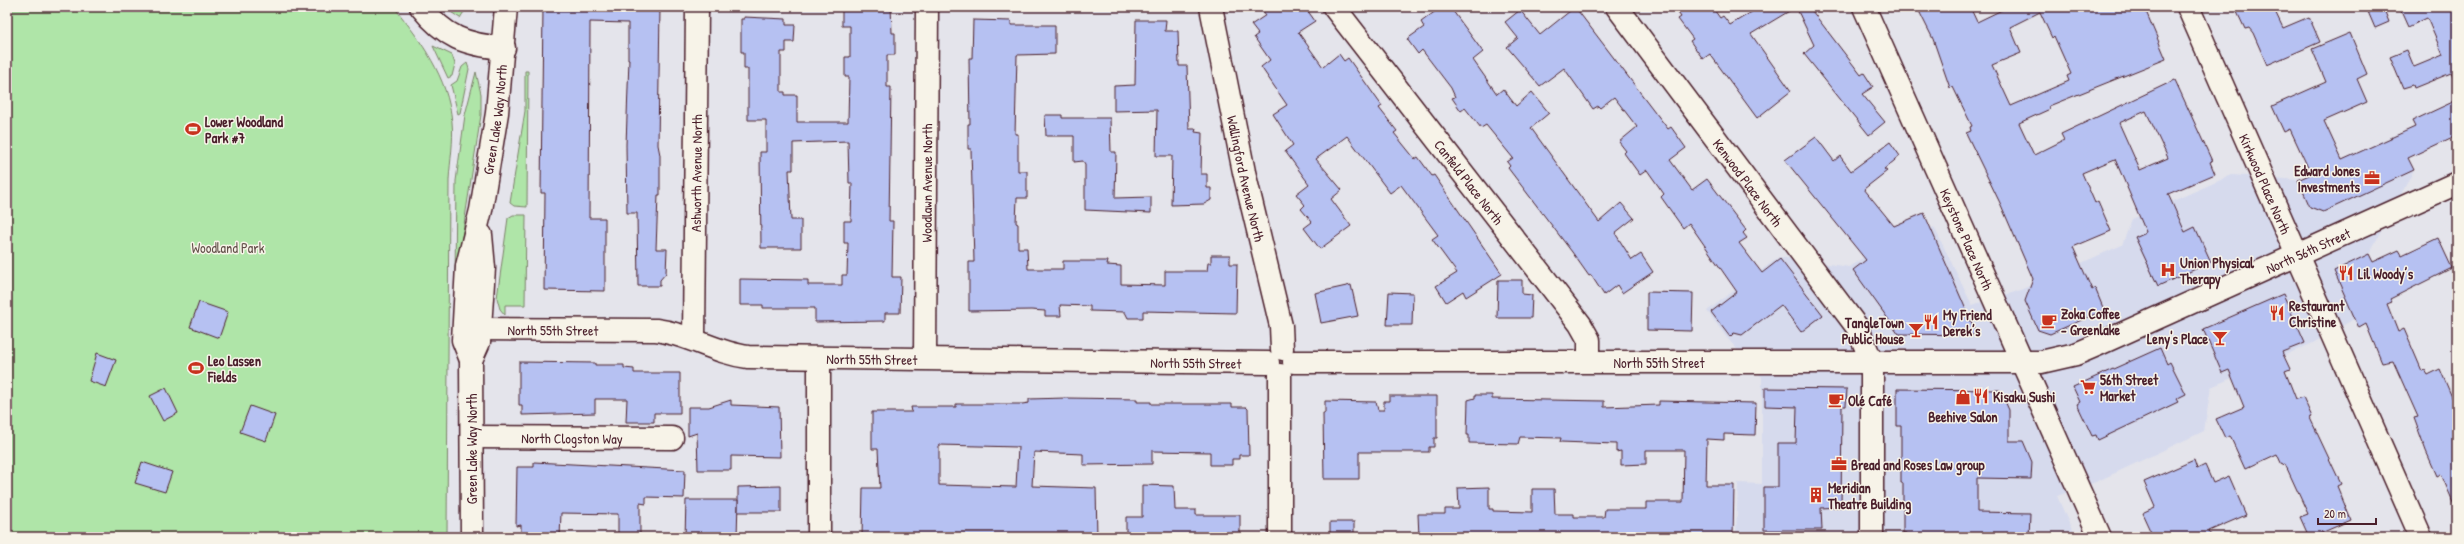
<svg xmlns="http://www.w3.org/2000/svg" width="2464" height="544" font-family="'Patrick Hand',sans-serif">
<rect width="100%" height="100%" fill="#e4e4eb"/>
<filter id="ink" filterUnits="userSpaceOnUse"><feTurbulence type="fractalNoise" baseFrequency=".025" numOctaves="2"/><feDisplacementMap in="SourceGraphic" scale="8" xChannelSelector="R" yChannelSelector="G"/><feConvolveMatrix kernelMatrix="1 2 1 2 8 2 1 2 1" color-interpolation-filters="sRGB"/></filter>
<g filter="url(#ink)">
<path fill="#d6daed" d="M2397,134L2414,170L2369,254L2392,302L2354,319L2313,343L2211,387L2204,431L2096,482L2057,496L2075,537H1736L1738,483L1762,484V377L1727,338L1707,311L1779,257L1849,267L1867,255L1934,227L1972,305L2018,291L2122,245L2132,219L2232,175L2298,180Z"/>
<g fill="#afe5a8" stroke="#7c826a">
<path d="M7,7H394C421,41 448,77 452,122C454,141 450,161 449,180L447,537H7Z"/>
<path d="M443,7H467L460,18Z"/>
<path d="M433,46L452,55L455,64L452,76L448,78Z"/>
<path d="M467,63L469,69L460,113L458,114L451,85L457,81L462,67Z"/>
<path d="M525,71H528L527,207L514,206L510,203L525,111Z"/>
<path d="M476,72L481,94V115L455,282L456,181L465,115Z"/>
<path d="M513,215H526L525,305H505V315L500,309L497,298L508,218Z"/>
</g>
<g fill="#b6c1f2" stroke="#4a1f2b" fill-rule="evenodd">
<path d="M543,7H660L658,145L660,155V195H658L656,249H667L666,273L660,280V286H638L637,213H627L626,145L629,59H628V23L590,22L589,218H605V291L544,290L545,193H541Z"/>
<path d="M842,7H891L892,33H895V55H887V87H891L889,221H893L892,277H901L900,313H885V321L815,322V308H763V305H740V279L808,280V285H842V275H847L848,243H844V221H851L852,183H849L848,141L793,143V170H789L791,220H801V248H761L760,152H766V120H748V69H744V52H741V19H744V17L786,19V25H795L794,42H786V52H781V92H785V95H797V122H848L849,77H845V57H850V26H842Z"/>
<path d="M1260,7H1305L1315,21L1298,32L1323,67L1339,54L1344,61L1348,58L1382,106L1379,108L1397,131L1394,133L1415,159L1418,157L1432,176L1434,175L1502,274L1466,297L1463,291L1446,302L1436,286L1457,273L1432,239L1438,235L1401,185L1390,193L1347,136L1316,159L1342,190L1331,199L1351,226L1320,249L1304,228L1312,222L1301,209L1305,205L1296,194L1309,184L1285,151L1293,145L1273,114L1287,105L1261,67L1270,60L1254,37L1258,34L1251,25L1266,15Z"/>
<path d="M1441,7H1450L1483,52L1473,60L1497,94L1503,89L1516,106L1532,92L1549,113L1531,128L1599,222L1621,203L1634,218L1615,233L1632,260L1641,254L1653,272L1622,293L1617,285L1604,295L1591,275L1589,276L1572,252L1508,168L1510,166L1507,162L1513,158L1486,125L1481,128L1465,108L1461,111L1452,98L1455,97L1451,88L1422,50L1418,54L1407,39L1424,27L1421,22Z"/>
<path d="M1575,7L1668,129L1671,127L1686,148L1670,160L1692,190L1707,179L1746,230L1743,233L1747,238L1739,243L1762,273L1780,259L1823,315L1801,332L1781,305L1742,335L1734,333L1730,337L1711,312L1737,292L1689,223L1683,228L1661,197L1664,194L1647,170L1640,175L1624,153L1626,151L1619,142L1637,127L1614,97L1600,108L1598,106L1593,109L1564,68L1540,86L1507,47L1518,38L1505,22L1520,10L1540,35Z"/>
<path d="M1674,7H1712L1720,18L1723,16L1730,25L1760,7H1796L1751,34L1791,91L1757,118L1710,54L1703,59L1690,41L1693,39L1678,19L1681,17Z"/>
<path d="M1796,7H1809L1861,75L1864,73L1873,87L1862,94L1885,122L1869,135L1804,54L1814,45Z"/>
<path d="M1917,7H1970L1977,22L2008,7H2137L2139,12L2145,9L2166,59L2049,106L2050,109L2019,123L2034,155L2064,140L2061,134L2175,80L2212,161L2210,162L2215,174L2168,194L2185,232L2195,227L2211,262L2158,286L2135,237L2146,232L2115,159L2082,173L2095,203L2098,201L2111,231L2073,247L2092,290L2095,288L2104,310L2050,334L2038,330L2025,301L2033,279L2001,205L1966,133L1971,131L1970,127L1972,126L1953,87L1950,88L1933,39ZM2040,12L2052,38L2054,36L2071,74L2067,76L2069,81L2011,106L1992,65L2021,53L2010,27ZM2146,111L2168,158L2140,170L2119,123Z"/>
<path d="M2249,7H2273L2283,28L2309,17L2320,42L2267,65L2253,33L2249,28L2245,29L2237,12Z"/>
<path d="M2366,7H2383L2389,22L2375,28Z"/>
<path d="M2399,7H2457V85L2451,73L2414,88L2413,85L2403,88L2390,57L2407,50L2414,67L2443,55L2427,18L2408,27Z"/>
<path d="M973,20L1011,21V25H1055V54L1017,55L1015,134H1018V171H1027V198H1017L1016,223L1018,224V248H1027L1028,269H1063V261H1108L1107,265L1121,266V284L1165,285V271H1207L1208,263H1211V255H1230V264H1237L1236,313L1143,311V318H1128L1125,312L1090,311V306L1060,305L1061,316H1045V311L1031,310L969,311V262H974L971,149H968V124H970L969,58H972Z"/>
<path d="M1136,20H1166L1165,31H1178L1179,66H1187L1189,129H1196L1195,132L1202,133L1201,174H1207V188H1211V200L1204,204L1171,205L1172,156H1156L1157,110L1114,111V86L1135,85Z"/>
<path d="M2350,33L2367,74L2357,79L2367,102L2324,121L2342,160L2415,127L2412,121L2457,100V135L2408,158L2414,170L2323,212L2310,207L2298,180L2311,174L2290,129L2284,132L2272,106L2326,82L2312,49Z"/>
<path d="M1045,115H1062V118H1110L1111,152H1116L1115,198L1151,197V213L1085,210V164L1083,161L1074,162V136H1046Z"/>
<path d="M1816,137L1834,161L1840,156L1851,171L1890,142L1900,156L1884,169L1887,171L1864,189L1894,226L1924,213L1977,335L1899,334L1853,270L1866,260L1785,160Z"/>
<path d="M2438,238L2452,268L2390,299L2392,302L2387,304L2398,332L2404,329L2422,371L2425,370L2428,375L2440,369L2457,409V511L2441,474L2437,476L2426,451L2414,418L2418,417L2393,361L2382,363L2366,324L2359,328L2334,271L2369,254L2373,262L2399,250L2402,255Z"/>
<path d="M1498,280H1522V294L1532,295L1531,318H1497Z"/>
<path d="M1351,285L1358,316L1321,323L1315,293Z"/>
<path d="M1389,292L1413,293L1412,325H1387Z"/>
<path d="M1647,292L1693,293L1692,331L1647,330Z"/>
<path d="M2283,294L2305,343L2282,352L2290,369L2285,371L2296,399L2303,397L2312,417L2310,418L2341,484L2337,486L2351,520L2312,537H2309L2300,517L2308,514L2285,464L2282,465L2277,454L2245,469L2230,436L2225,438L2216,419L2244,407L2229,370L2222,373L2203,329Z"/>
<path d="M199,302L228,312L219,338L190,327Z"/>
<path d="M2160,348L2167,364L2170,362L2186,394L2176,399L2178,402L2098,440L2096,435L2092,436L2077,404L2080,402L2073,387Z"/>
<path d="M97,353L116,360L106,387L89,381Z"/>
<path d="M519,362L595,363V365H624V368L634,369V373H680V413H654V422H626L627,399H595V413L522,415V405H519Z"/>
<path d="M166,388L178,413L163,421L150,396Z"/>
<path d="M1765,388L1847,389L1846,406H1842L1841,507L1821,508L1822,530H1764V487H1778V443H1796L1797,407L1765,406Z"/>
<path d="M1897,389L2000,390L2009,410V441H2023L2032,462L2031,479L1977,478V512L2030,513L2029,537H1906V533H1903V483H1901V426H1897Z"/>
<path d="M1475,395H1492V399L1604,401V407L1659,405V401L1756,403L1755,435L1724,434V440L1707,439L1706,485H1734L1733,537H1419L1418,514H1445V509H1459L1458,488L1489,487V509H1493V511L1532,512V489H1554L1555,514H1574V517H1604L1605,509H1646V502H1683L1684,450H1646V464L1621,465V451L1616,452V444L1560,442L1561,438L1520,437L1518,444L1469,443V435H1467L1468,400L1475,398Z"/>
<path d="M1389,396H1437V438H1434V447H1429V452H1359V479H1324L1323,413H1325V401L1376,402L1378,410H1384V401H1389Z"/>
<path d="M1066,398L1137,399V402H1151V404H1232V407H1246L1248,409L1249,455H1239V459H1232V465H1210V452L1152,451V464L1083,465V454L1034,452L1032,486L1096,488L1097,537H862L863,488H880L878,449H872V412H912L911,407H956V404H1022L1029,403V399ZM939,445L1018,447L1016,487L939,485Z"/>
<path d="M731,400V405L779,407L780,457L731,456V470H698L697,433L688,436V407H709Z"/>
<path d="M250,406L275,415L266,441L240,432Z"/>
<path d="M2194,460L2197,469L2205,465L2213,483L2229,476L2246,515L2209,531L2211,537H2153L2142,513L2155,507L2144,482Z"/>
<path d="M142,462L172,472L165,492L135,483Z"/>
<path d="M534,462L685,470L684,498L646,497V504L640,503V537H618V514L561,513L560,537H521V525L516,526L517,467H534Z"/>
<path d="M1142,485L1174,486L1175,510H1196V515H1240V537H1126V517H1142Z"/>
<path d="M781,486V512H738V487Z"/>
<path d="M686,500H738L737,537H685Z"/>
<rect x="1330" y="522" width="24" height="15"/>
</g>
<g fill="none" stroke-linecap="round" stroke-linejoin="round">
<defs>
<g id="minor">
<path d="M421,7C445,37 465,45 504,48"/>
<path id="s1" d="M1211,7L1244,172L1281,326L1282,349"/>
<path id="s2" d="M1334,7L1580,324L1589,340V361"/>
<path id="s3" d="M1617,7L1857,327L1872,362V537"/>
<path id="s4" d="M1864,7L2100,537"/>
<path id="s5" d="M2188,7L2421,537"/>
<path id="s6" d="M480,329L656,330C689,334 715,353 748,357L1268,363"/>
<path id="s7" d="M694,339L697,7"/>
<path id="s8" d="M925,358L927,7"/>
<path id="s9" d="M1294,362H2041L2076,354L2097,345L2457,183"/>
<path id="s10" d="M472,437L672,438"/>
<path d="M819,537V359"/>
<path d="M1280,537V375"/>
</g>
<g id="major">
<path d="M471,360L479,342L484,268L481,235"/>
<path id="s11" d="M472,537L471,360L463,340L467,266L481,210L497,113L506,7"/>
</g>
</defs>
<use href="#minor" stroke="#4a1f2b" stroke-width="25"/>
<use href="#major" stroke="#4a1f2b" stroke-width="25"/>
<use href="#minor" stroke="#f7f3e8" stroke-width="22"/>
<use href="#major" stroke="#f7f3e8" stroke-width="22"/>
</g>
</g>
<defs>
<symbol id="stadium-bare" viewBox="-9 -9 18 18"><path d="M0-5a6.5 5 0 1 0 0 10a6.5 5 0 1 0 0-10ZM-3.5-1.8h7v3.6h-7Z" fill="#c8321e" stroke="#f7f3e8" stroke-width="2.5" paint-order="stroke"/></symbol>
<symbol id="office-bare" viewBox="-9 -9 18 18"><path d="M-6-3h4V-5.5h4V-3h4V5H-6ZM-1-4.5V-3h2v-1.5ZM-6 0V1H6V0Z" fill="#c8321e" stroke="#f7f3e8" stroke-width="2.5" paint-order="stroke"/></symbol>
<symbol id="hospital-bare" viewBox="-9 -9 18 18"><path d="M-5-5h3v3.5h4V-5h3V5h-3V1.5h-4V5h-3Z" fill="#c8321e" stroke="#f7f3e8" stroke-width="2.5" paint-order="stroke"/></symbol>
<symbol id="restaurant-bare" viewBox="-9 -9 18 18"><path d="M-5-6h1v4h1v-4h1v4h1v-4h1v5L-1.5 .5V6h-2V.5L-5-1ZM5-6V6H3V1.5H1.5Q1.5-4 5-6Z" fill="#c8321e" stroke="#f7f3e8" stroke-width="2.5" paint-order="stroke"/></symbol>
<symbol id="cafe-bare" viewBox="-9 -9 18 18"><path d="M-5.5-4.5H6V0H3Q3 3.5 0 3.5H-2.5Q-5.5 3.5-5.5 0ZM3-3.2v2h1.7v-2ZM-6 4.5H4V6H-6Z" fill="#c8321e" stroke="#f7f3e8" stroke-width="2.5" paint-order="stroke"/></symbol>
<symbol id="bar-bare" viewBox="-9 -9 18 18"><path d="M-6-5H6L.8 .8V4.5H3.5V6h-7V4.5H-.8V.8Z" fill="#c8321e" stroke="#f7f3e8" stroke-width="2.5" paint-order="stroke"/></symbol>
<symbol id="supermarket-bare" viewBox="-9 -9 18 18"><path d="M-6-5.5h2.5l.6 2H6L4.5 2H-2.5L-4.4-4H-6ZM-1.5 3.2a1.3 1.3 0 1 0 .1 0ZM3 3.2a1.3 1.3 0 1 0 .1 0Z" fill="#c8321e" stroke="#f7f3e8" stroke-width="2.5" paint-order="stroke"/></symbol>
<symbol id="shop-bare" viewBox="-9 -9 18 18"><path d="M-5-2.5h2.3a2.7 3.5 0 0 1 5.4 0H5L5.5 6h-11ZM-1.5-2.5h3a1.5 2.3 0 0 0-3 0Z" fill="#c8321e" stroke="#f7f3e8" stroke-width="2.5" paint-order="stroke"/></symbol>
<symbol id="building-bare" viewBox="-9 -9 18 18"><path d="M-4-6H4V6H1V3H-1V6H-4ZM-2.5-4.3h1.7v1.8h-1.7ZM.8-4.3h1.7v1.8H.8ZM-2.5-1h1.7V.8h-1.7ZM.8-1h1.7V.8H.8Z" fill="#c8321e" stroke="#f7f3e8" stroke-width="2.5" paint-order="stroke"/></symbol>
</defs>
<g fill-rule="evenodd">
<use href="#stadium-bare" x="182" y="118" width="22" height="22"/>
<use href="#office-bare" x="2361" y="167" width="22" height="22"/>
<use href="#hospital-bare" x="2157" y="259" width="22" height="22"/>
<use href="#restaurant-bare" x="2335" y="262" width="22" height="22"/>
<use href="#restaurant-bare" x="2266" y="302" width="22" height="22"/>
<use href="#cafe-bare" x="2038" y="310" width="22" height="22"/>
<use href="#restaurant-bare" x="1920" y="311" width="22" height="22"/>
<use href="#bar-bare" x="1905" y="319" width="22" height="22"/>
<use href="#bar-bare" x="2209" y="327" width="22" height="22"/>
<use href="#stadium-bare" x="185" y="357" width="22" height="22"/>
<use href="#supermarket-bare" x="2077" y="376" width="22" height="22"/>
<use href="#restaurant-bare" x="1970" y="385" width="22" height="22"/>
<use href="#shop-bare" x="1952" y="386" width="22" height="22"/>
<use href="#cafe-bare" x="1825" y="389" width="22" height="22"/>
<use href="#office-bare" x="1828" y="453" width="22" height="22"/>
<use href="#building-bare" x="1805" y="484" width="22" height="22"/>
</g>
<g text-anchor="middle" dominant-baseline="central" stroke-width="3" stroke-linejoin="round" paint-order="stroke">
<g font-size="14" fill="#4a1f2b" stroke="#f7f3e8">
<text stroke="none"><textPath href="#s11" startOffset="422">Green Lake Way North</textPath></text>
<text stroke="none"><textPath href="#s7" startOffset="166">Ashworth Avenue North</textPath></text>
<text stroke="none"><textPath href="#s1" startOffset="175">Wallingford Avenue North</textPath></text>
<text stroke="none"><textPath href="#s2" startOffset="221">Canfield Place North</textPath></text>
<text stroke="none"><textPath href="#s3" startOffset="219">Kenwood Place North</textPath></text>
<text stroke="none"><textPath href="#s8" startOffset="175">Woodlawn Avenue North</textPath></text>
<text stroke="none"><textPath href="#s5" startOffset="193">Kirkwood Place North</textPath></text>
<text stroke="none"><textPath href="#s4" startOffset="254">Keystone Place North</textPath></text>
<text stroke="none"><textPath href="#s9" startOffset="1037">North 56th Street</textPath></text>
<text stroke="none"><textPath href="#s6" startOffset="73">North 55th Street</textPath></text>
<text stroke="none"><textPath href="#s6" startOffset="396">North 55th Street</textPath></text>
<text stroke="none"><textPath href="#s6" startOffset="720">North 55th Street</textPath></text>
<text stroke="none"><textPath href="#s9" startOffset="365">North 55th Street</textPath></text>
<text stroke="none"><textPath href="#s10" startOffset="100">North Clogston Way</textPath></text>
<text transform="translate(471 449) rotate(-90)">Green Lake Way North</text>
</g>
<g font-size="14" font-weight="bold" fill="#4a1f2b" stroke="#f7f3e8" text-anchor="start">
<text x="205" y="121">Lower Woodland<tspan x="205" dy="16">Park #7</tspan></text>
<text x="2360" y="170" text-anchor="end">Edward Jones<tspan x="2360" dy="16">Investments</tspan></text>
<text x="2180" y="262">Union Physical<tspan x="2180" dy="16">Therapy</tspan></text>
<text x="2358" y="273">Lil Woody’s</text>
<text x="2289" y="305">Restaurant<tspan x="2289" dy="16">Christine</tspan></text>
<text x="2061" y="313">Zoka Coffee<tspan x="2061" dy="16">- Greenlake</tspan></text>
<text x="1943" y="314">My Friend<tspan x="1943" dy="16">Derek’s</tspan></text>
<text x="1904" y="322" text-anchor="end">TangleTown<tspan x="1904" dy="16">Public House</tspan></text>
<text x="2208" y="338" text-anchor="end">Leny's Place</text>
<text x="208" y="360">Leo Lassen<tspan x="208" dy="16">Fields</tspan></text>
<text x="2100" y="379">56th Street<tspan x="2100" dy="16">Market</tspan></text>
<text x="1993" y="396">Kisaku Sushi</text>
<text x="1848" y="400">Olé Café</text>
<text x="1963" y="416" text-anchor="middle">Beehive Salon</text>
<text x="1851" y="464">Bread and Roses Law group</text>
<text x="1828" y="487">Meridian<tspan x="1828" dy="16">Theatre Building</tspan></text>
</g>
<g font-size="14" fill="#63504a" stroke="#f7f3e8">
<text x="228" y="247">Woodland Park</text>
</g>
</g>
<rect width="2464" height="544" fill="none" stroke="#f7f3e8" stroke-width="24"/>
<rect x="12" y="12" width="2440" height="520" fill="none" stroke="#4a1f2b" stroke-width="1.5" filter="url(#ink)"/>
<path d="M2318 518v6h58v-6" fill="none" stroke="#4a1f2b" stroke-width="2"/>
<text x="2324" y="518" font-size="12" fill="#4a1f2b" stroke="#f7f3e8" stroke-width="3" paint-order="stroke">20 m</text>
</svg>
